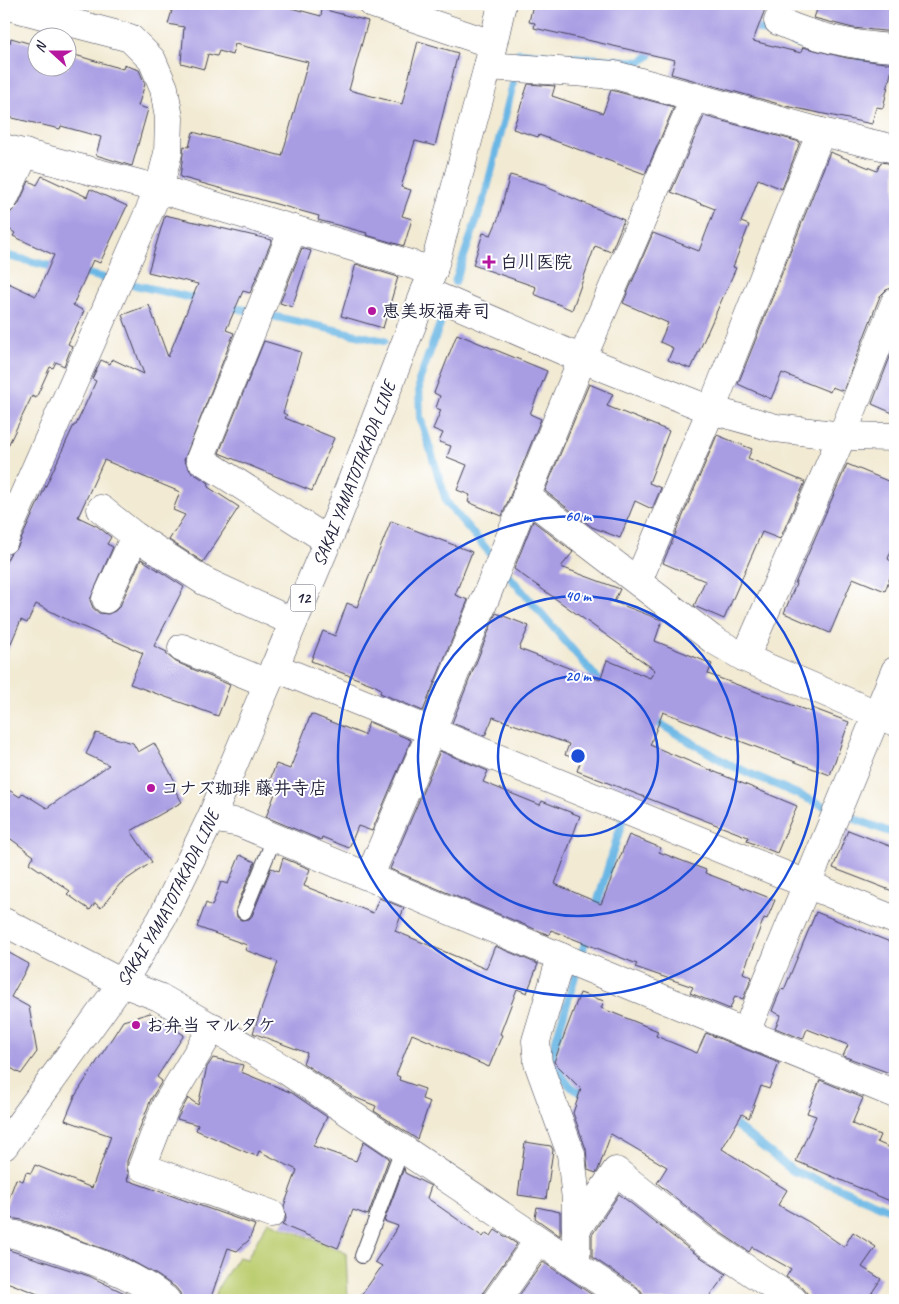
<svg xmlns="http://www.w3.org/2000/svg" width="899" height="1304" font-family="Caveat,'Klee One',sans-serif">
<rect width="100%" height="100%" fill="#fff"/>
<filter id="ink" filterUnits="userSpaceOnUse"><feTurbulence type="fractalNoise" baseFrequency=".02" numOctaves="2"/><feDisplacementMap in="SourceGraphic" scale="10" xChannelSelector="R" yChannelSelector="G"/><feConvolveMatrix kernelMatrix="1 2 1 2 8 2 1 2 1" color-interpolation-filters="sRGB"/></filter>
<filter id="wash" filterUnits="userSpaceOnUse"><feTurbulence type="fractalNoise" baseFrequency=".0096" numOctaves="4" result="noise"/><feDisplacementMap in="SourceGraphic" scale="20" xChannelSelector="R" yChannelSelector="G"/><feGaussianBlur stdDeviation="1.12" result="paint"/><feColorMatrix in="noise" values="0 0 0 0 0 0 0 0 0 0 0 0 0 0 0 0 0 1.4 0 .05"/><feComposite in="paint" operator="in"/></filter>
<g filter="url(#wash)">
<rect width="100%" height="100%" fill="#f2ead3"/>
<path fill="#bcce71" stroke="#6f7856" d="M268,1221L346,1253L348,1300H213L220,1284L238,1257L247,1259Z"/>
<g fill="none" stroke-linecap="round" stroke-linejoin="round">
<g stroke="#6bb7e5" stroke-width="8">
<path d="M748,25L808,48L824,51"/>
<path d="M519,53L640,62L649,56L653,46"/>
<path d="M860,57L876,61H893"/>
<path d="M4,255L58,268"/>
<path d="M78,272L201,300"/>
<path d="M455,282L485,196L513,84"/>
<path d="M227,306L384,341"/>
<path d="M440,324L419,381L420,417L447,503L495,559"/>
<path d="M504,570L602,684"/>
<path d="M650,718L728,764L852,818L895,834"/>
<path d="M595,910L634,783"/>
<path d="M587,936L551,1057C561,1075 567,1090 589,1096"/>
<path d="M729,1120L793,1171L832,1185L895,1212"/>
</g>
</g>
<g id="blocks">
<g fill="#a89ce3">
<path d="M174,4H276L321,16L322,9L368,21L349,90L402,104L418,41L458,53L435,146L415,141L401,187L411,190L402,216L412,219L404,246L366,235L367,233L318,220L319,216L180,177L184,146L189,147L193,132L282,156L308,62L235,44L232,55L219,51L217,56L208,54L204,69L181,63L184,27L168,24Z"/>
<path d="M533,4H767L753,41L801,53L803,47L847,58L893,64L883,108L876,107L872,124L786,106L671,74L675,60L534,28L535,23L529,22Z"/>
<path d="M819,4H895V32L853,28L814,18Z"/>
<path d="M11,38L38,46V68H68V53L123,69L124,65L139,70L145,84L138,106L148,109L132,166L96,155L101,137L61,126L60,129L4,116V42L10,43Z"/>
<path d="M528,84L555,86L552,96L603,113L611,90L674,107L645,174L539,135L538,137L513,129Z"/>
<path d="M704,116L800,142L782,189L758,179L741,222L749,225L733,267L736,268L691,369L668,360L673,348L660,342L668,323L623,303L653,233L699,251L715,209L671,192Z"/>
<path d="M830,152L877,171L881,162L895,164V287L886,290L880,296L843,391L832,387L830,392L782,373L771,399L738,384Z"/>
<path d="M510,175L547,185L546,187L624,220L611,252L595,246L572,310L534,294L536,287L473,265L483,233L491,235L498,219Z"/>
<path d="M42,176L87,197L90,189L127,206L100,263L93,260L73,305L84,311L68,344L72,346L64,366L56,362L53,368L50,367L36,398L32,396L4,454V281L36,296L54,255L13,236L15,233L4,226L10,213L18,205L29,181L37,185Z"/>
<path d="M165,215L272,240L250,293L243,291L226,330L234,333L184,460L191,472L209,483L208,487L239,507L203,562L169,540L185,515L173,510L180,492L104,460L78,517L97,526L111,537L107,544L113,547L90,600L93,608L99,613L108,614L115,611L120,606L141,559L184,587L154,646L167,652L166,654L176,662L230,685L218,716L130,684L143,653L76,624L36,604L27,623L21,620L4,659V566L10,554L18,546L74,425H76L96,381L92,379L101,360L110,364L112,359L144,374L122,315L149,305L168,357L198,284L148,272Z"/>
<path d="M302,248L311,251L292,307L280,303Z"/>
<path d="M356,264L398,277L383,328L341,316Z"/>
<path d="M457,334L547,371L530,414L541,419L502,516L468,502L470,495L457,490L467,465L447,457L451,446L439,442L443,433L433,429L441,410L436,408L440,396L434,393Z"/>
<path d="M264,341L301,352L283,413L287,415L285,418L334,438L312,491L219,453Z"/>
<path d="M895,344V414L872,404Z"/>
<path d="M589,384L613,394L607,406L669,431L649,483L661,488L652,509L635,501L620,538L592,527L545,491Z"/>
<path d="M717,435L752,449L748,458L805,482L780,539L762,532L724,619L694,606L705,581L663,563Z"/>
<path d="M847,464L895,484V540L888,559L895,564L885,591L853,578L830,633L784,613L796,584H795Z"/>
<path d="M391,521L472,552L455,595L468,600L423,711L380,693L381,689L374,685L311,661L323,631L335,636L347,603L357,607Z"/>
<path d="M533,521L573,552L561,567L620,589L614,602L662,620L655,641L712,664L708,674L811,712L812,708L849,722L830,775L663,712L650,745L797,806L777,853L747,841L748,837L577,771L581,760L565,755L569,744L493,717L485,736L452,723L496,613L529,626L519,649L600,680L607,660L650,678L655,670L514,569Z"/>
<path d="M311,714L364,735L369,722L411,740L372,831L358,826L349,848L322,837L321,840L266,817L276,791L267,788L276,764L290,769Z"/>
<path d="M96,733L133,743L138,752L154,743L176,783L172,785L182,802L131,831L152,862L120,884L101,908L95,903L90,910L67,894L70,891L29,863L34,856L4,834V787L20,797L23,793L47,808L109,765L86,754Z"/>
<path d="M440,751L488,771L483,782L540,805L542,801L580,816L555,884L601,904L629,835L661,848L659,852L706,870L705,873L775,900L767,919L764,918L743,973L752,977L743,999L735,996L730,1009L690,993L693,987L635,967L637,964L551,930L549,935L390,869Z"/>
<path d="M848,830L895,848V892L833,868Z"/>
<path d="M240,855L255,862L236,909L237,917L241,920L249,919L252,916L271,868L279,871L283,858L310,869L304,886L373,913L379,898L404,908L395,931L486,969L495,946L538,964L527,993L517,989L500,1034L502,1035L489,1067L412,1034L396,1075L400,1077L399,1080L425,1089L422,1099L430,1102L417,1139L374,1111L376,1106L354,1097L303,1063L307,1053L253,1033L278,962L245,950L247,945L197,927L206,903L212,906L221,882L228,884Z"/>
<path d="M816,912L895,944V1075L843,1056L848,1045L807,1029L803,1039L775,1028L781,1015L772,1011L781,989L784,990Z"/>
<path d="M4,950L29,964L11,997L29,1007L37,1052L21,1074L4,1064Z"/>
<path d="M580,993L604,1001L601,1008L658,1031L656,1036L697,1053L706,1033L779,1063L769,1089L761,1086L749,1118L742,1114L722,1149L787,1190L778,1205L809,1222L844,1247L853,1232L876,1247L862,1267L881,1279L867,1300H809L807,1293L802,1287L786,1277L791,1269L752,1247L749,1252L712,1227L657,1183L667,1167L611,1134L598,1170L596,1173L588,1170L586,1149L573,1113L581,1089L554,1062Z"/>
<path d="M150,1013L184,1035L157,1077L162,1081L151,1099L127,1161V1169L129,1175L127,1180L255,1225L249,1240L237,1251L228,1248L210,1300H181L180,1293L175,1287L157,1275L121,1255L22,1220L4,1217V1211L16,1179L23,1181L26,1172L31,1173L35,1165L92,1188L111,1136L65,1120L75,1096L123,1021Z"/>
<path d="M213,1058L243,1065L241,1072L292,1093L327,1117L313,1146L356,1161L364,1141L389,1158L368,1215L353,1210L338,1248L282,1225L286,1219L284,1206L297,1170L259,1151L257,1156L248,1153L196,1130L198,1125L177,1119L188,1098L198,1105L207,1067Z"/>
<path d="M820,1080L863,1098L852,1124L880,1135L877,1142L895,1150V1189L890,1201L796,1161L816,1116L807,1113Z"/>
<path d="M525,1142L551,1146L553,1150L546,1199L518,1195Z"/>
<path d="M404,1168L405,1173L431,1186L427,1198L483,1237L486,1233L491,1236L495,1230L517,1244L484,1291L482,1300H358L382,1266L375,1262L398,1226L384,1221Z"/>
<path d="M619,1194L693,1252L726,1274L707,1300H644L642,1293L637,1287L592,1257V1235Z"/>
<path d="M537,1207L560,1212V1236L535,1218Z"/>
<path d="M6,1249L89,1276L139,1300H35L38,1294L4,1281Z"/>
<path d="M543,1262L600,1300H516Z"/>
</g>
</g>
</g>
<g filter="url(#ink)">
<use href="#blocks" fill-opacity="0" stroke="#414052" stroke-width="1"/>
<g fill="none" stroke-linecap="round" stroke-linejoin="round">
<defs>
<g id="service">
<path d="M244,912L275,836"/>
<path d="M362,1256L402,1149"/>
</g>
<g id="minor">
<path d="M373,4L492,44"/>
<path d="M4,5L130,38L152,60L164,88L169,118L168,153L159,189L4,540"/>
<path d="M778,21C815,38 855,46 895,48"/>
<path d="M488,66L615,75L821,132L895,149"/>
<path d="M4,148L159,189L433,271"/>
<path d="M4,199L25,153"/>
<path d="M293,229L200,459L327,540"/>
<path d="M425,291L582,359L711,410L776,428L842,436L895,437"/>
<path d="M526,496L712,639L745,658L895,722"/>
<path d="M101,509L135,536L204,581L293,622"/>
<path d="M638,581L711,410L821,132"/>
<path d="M106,599L135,536"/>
<path d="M182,648L267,683"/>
<path d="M745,658L842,436L895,302"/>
<path d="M274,667L895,920"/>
<path d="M211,818L240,823L561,957"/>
<path d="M370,875L432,730L582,359L695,97"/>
<path d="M4,922L122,983L159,997L284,1069L628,1300"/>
<path d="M213,1027L166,1105L142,1167L271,1214"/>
<path d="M746,1032L895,671"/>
<path d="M576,1230L616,1171L703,1240L793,1300"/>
<path d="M4,1233L17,1235C68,1253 124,1266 166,1300"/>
<path d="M576,1264V1200L571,1154L538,1063L536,1041L561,957L895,1094"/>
<path d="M497,1300L538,1241"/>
</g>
<g id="primary">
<path id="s1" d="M4,1146L122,983L162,918L211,818L337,519L433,271L488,66L502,4"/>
</g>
</defs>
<use href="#service" stroke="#414052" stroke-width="16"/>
<use href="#minor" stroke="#414052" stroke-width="29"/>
<use href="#primary" stroke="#414052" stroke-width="29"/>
<use href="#service" stroke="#fff" stroke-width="14"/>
<use href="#minor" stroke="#fff" stroke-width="28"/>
<use href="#primary" stroke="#fff" stroke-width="28"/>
</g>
</g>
<g fill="none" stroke="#1d4ed8" stroke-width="2.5">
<circle cx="578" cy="756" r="80"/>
<circle cx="578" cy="756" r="160"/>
<circle cx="578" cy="756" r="240"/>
</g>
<g fill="#b5179e" stroke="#fff" stroke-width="2">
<path d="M486.5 254.5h5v5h5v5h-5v5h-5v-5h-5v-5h5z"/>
<circle cx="372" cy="311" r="5"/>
<circle cx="151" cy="788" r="5"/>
<circle cx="136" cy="1025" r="5"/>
</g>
<g text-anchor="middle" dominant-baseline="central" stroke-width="4" stroke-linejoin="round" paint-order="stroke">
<rect fill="#fff" stroke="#646476" stroke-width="1" x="290.5" y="584.5" width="25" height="27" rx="4"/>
<g font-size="16" font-weight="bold" fill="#22223b">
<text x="303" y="598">12</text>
</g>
<g font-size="18" font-weight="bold" fill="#22223b" stroke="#fff" text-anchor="start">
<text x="500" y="262">白川医院</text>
<text x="382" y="311">恵美坂福寿司</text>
<text x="161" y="788">コナズ珈琲 藤井寺店</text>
<text x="146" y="1025">お弁当 マルタケ</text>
</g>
<g font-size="18" fill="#22223b" stroke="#fff">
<text stroke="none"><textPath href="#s1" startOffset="762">SAKAI YAMATOTAKADA LINE</textPath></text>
<text stroke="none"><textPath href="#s1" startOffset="298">SAKAI YAMATOTAKADA LINE</textPath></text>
</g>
</g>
<circle cx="578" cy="756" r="8" fill="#1d4ed8" stroke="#fff" stroke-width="2.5"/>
<g font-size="15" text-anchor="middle" font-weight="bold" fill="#1d4ed8" stroke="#fff" stroke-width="4" stroke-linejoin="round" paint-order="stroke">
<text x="578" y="521">60 m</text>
<text x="578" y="601">40 m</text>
<text x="578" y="681">20 m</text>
</g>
<rect width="899" height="1304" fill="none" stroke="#fff" stroke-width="20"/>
<g transform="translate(52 52) rotate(291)"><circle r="24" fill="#ffffff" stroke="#a7a7b1"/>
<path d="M0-4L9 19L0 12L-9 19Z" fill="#b5179e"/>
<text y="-8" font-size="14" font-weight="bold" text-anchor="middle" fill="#22223b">N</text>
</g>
</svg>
